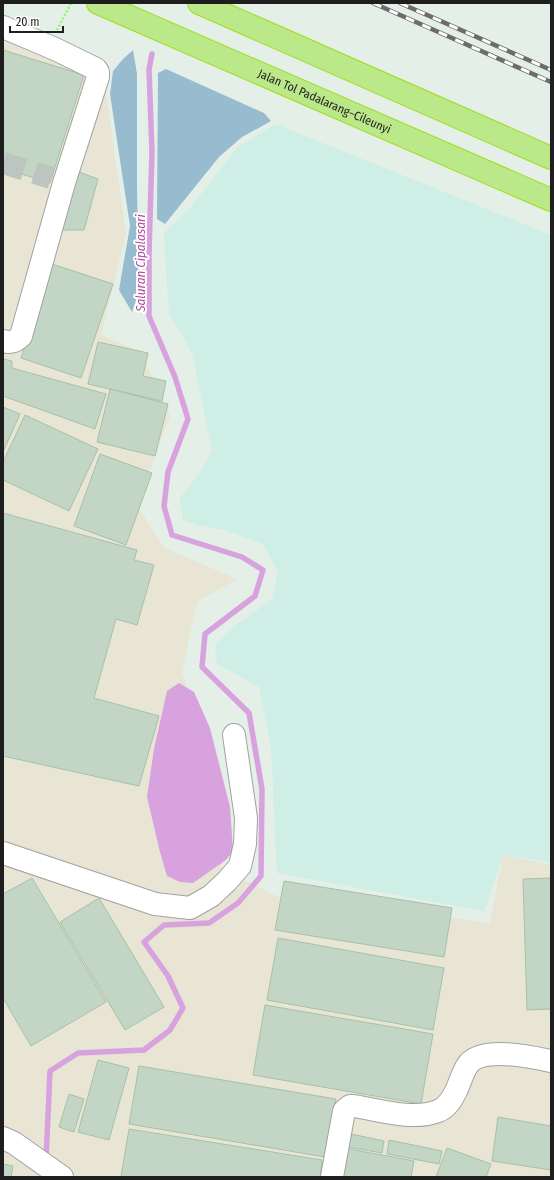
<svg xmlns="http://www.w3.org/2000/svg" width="554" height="1180" font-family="'Fira Sans Condensed',sans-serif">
<rect width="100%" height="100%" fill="#e3efe7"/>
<path fill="#e8e5d5" d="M3,30L103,70L126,234L101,335L141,352L170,416L137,505L164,548L237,579L197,602L182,672L214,766L222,869L276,896L490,923L503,855L551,865V1177H3Z"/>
<path fill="#ceeee6" d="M275,124L551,235V862L503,855L484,911L277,873L271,746L259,687L217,664L215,646L236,625L272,599L278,572L263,544L225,530L198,525L183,520L180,498L200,473L212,451L192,353L169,313L164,233L191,207L237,148Z"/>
<g fill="#97bbcf">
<path d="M133,50L137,74V187L139,291L132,312L119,290L130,226L110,94L113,71L123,59Z"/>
<path d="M166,69L264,113L271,121L242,137L219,157L165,224L157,219L158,73Z"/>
</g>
<path fill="#d7a2de" d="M179,683L194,692L210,728L230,807L233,851L226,860L193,883L180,882L167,876L160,852L147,797L154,749L167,691Z"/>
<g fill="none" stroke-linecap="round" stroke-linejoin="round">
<path stroke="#d7a2de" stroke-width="5.5" d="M46,1160L50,1071L78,1053L144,1050L170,1030L183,1008L168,976L144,942L164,925L209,923L238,903L261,876L262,789L249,713L202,667L205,634L255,596L263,570L242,557L172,535L164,506L168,472L188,419L175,377L149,316V253L152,152L149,69L152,54"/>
</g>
<g fill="#c3d6c5" stroke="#a5c1a8">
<path d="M3,50L84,75L50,183L3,168Z"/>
<path d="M76,171L98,179L84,230H62Z"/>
<path d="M52,264L113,284L81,378L21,358Z"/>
<path d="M98,342L148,353L143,376L166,381L162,401L88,384Z"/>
<path d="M3,359L12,361V368L106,394L95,429L3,396Z"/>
<path d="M110,389L168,404L155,456L97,442Z"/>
<path d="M3,407L20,414L3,452Z"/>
<path d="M25,415L98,449L69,511L3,480V462Z"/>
<path d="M100,454L152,473L126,545L74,526Z"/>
<path d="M3,513L137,550L134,560L154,565L137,625L116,619L94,698L159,716L139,786L3,756Z"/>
<path d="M32,878L106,1002L31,1046L3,998V894Z"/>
<path d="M551,878V1009L527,1010L523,879Z"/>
<path d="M284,881L452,908L444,957L275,930Z"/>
<path d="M99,898L164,1007L125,1030L60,922Z"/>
<path d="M278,938L444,968L433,1030L267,1000Z"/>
<path d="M265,1005L433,1034L421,1104L253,1075Z"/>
<path d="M98,1060L129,1068L109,1140L78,1132Z"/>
<path d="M139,1066L336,1099L325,1157L129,1124Z"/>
<path d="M69,1094L84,1099L74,1132L59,1127Z"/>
<path d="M498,1117L551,1126V1170L492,1161Z"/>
<path d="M129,1129L322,1160L320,1177H121Z"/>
<path d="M351,1134L384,1141L382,1153L348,1147Z"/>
<path d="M389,1140L442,1151L439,1164L387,1154Z"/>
<path d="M344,1148L414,1161L411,1177H339Z"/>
<path d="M447,1148L491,1164L486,1177H436Z"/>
<path d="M3,1164L13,1166L11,1177H3Z"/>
</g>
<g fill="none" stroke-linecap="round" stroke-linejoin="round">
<path stroke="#bcc5bf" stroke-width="22" stroke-dasharray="22 11" stroke-linecap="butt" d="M3,163L51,178"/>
<defs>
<g id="minor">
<path d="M3,27L55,49L96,69L98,72V77L64,183L21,336C15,342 11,343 3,341"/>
<path d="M3,853L155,904L190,908L211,896L227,881L240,866L245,844L246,818L234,735"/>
<path d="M3,1138L14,1143L62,1177"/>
<path d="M332,1177L344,1111L350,1106H354C379,1110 413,1121 438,1111C447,1108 452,1099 456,1091C460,1083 462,1074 467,1066C480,1045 531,1057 551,1061"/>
</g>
<g id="highway">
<path id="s1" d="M98,3L551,200"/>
<path d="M199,3L551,158"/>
</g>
</defs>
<use href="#minor" stroke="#a2a2a2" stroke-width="24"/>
<use href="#highway" stroke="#a1dd20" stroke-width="24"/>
<path stroke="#8afd66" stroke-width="2.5" stroke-dasharray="2 2" stroke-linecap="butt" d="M57,30L71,3"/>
<use href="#minor" stroke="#fff" stroke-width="22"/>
<use href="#highway" stroke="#bbe889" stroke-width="22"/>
<defs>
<g id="rail">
<path d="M373,3L551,82"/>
<path d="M400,3L551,70"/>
</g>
</defs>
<use href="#rail" stroke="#6c6c6c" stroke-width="4.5"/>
<use href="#rail" stroke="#fff" stroke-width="3" stroke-dasharray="9" stroke-linecap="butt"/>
</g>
<g text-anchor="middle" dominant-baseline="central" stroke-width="4" stroke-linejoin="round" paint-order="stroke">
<g font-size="12" fill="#1e1e1e" stroke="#fff">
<text stroke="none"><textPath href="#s1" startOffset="247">Jalan Tol Padalarang–Cileunyi</textPath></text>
</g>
<g font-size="13" font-style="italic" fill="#af489e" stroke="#fff">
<text transform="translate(140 263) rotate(-90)">Saluran Cipalasari</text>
</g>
</g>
<rect width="554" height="1180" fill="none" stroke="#1e1e1e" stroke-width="8"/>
<path d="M10 26v6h53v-6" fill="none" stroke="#1e1e1e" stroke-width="2"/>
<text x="16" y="26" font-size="12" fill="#1e1e1e" stroke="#ffffff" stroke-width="3" paint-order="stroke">20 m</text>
</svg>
